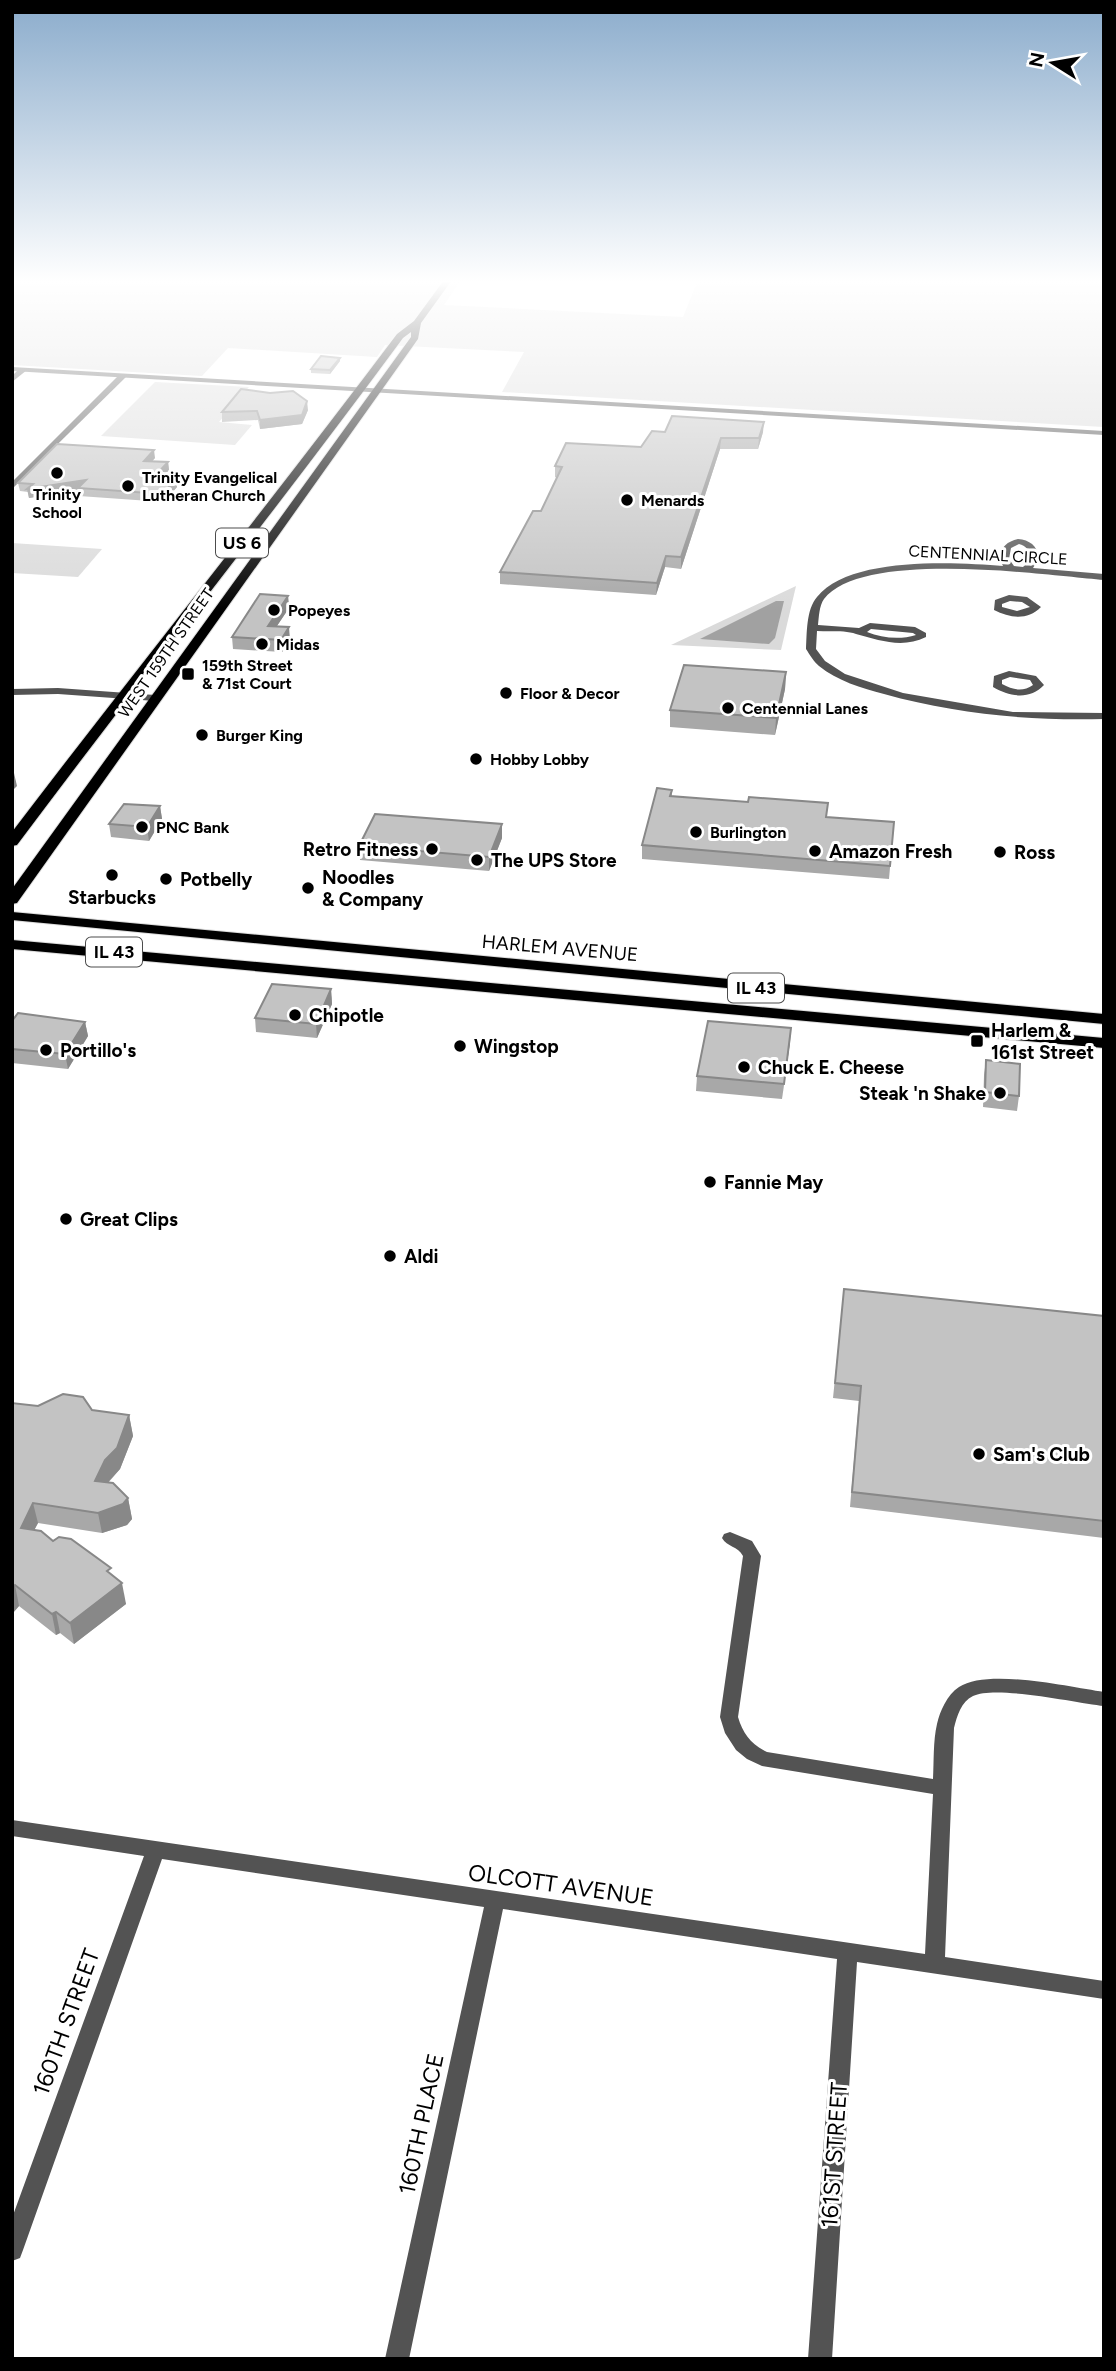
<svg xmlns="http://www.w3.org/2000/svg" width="1116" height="2371" font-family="Figtree,sans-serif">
<rect width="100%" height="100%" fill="#fff"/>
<g fill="#dadada">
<path d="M12,280H461L444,305L683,317L698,280H1104V427L502,392L524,352L385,345L377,357L228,348L202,376L12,365Z"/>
<path d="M155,382L249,387L219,422L252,425L235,445L101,436Z"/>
<path d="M12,543L102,549L78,577L12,573Z"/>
<path d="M796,586L781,650L671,645Z"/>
</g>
<path fill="#a1a1a1" d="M776,601H784L775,638L769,644L700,639Z"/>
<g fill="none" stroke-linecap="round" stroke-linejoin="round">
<defs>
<g id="primary">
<path d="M444,280H452L421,323L418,339L17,903L12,904V889L411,337V332L403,338C277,509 144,675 17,845L12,846V832C139,665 271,502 397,334L414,321Z"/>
<path d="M12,912L1104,1014V1024L12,920Z"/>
<path d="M12,940L1104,1038V1048L12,949Z"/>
</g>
</defs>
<use href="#primary" stroke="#dbdbdb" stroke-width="2"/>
<g fill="#535353" fill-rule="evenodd">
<path d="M20,368L27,370L12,382V376Z"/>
<path d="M120,374L127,376L12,489V482Z"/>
<path d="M1018,539C1034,540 1044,553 1033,568L1104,574V580C1045,575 863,549 824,599C819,606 819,617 818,625L859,628L870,623L915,627L926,633V637C902,649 879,640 856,634C845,630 829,632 817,631L816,649L825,661L845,674L903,693L1013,712L1104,713V719C1029,721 956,714 884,694C862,688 837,681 819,666C814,662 810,655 806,649C807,633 806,610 817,597C849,556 956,562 1003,566C996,552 1004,542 1018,539ZM1019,544C1031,547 1033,560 1023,567L1014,566L1009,559L1011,548ZM871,629L913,633L916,635C900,640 882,638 867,632Z"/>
<path d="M1009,595L1027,597L1041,607C1027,621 1010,618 994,610L995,600ZM1010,601L1022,602L1030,607L1017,611L1002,607V604Z"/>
<path d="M1009,671L1036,676L1044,685C1030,700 1010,697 993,687L994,676ZM1010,677L1030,680L1033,685C1023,692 1013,690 1002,684V680Z"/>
<path d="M58,688L155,695L160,698L155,701L58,694L12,695V689Z"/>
<path d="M730,1532L752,1541L761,1556L738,1717C743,1734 751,1744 767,1752L933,1779C934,1761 933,1741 937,1724C940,1711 947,1695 959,1687C988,1668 1069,1687 1104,1692V1706C1077,1703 996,1685 973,1696C961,1702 957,1716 954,1728L945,1957L1104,1981V1999L857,1962L832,2359H808L837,1959L503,1909L409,2359H385L484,1907L162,1859L23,2250L20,2258L12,2261V2218L144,1856L12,1836V1820L925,1954L933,1794L762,1766L747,1759L736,1750L725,1733L720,1717L743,1556C738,1546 727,1547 722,1538L724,1534Z"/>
</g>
<path fill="#535353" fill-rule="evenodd" d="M12,367L1104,431V435L12,371Z"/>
<use href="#primary" fill="#000" fill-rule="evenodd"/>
</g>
<g fill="#a8a8a8">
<path d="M340,361L330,374L311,373V369Z"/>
<path d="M308,410L302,424L260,429L258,420L222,422V412Z"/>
<path d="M665,432H763L758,449H720L681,569L665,567L656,595L500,584V572L541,511L557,478L555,477V466L641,447Z"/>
<path d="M155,458L152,461L168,462L169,470L162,478L176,479L177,487L164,502L79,496V490L29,498L28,492L20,491L18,483Z"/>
<path d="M288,596L289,608L276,627L290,640L282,652L233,649L232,637Z"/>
<path d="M786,672L785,689L775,735L670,727V710Z"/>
<path d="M672,790V796L826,817L894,822L889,879L642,859V845Z"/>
<path d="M160,806L162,819L149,841L111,837L109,824Z"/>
<path d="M502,824V838L489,871L360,860L359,846Z"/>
<path d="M331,989L332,1004L317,1038L256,1032L255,1018Z"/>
<path d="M12,1021L85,1022L88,1036L68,1069L12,1063Z"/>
<path d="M790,1042L782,1099L696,1091L697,1076Z"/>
<path d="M986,1060L1019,1096L1017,1111L983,1107L984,1075Z"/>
<path d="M844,1289L1104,1316V1538L850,1507L859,1401L833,1398Z"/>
<path d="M12,1403L38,1406L92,1410L129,1415L133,1436L120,1469L108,1483L128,1498L132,1519L127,1525L102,1533L38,1523L34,1530L112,1575L126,1604L74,1644L60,1633L56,1635L19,1606L12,1614Z"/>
</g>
<g fill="#888">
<path d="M340,358V361L330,374V370Z"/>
<path d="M307,401L308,410L302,424L260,429V420Z"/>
<path d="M764,422L763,432L758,449L759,438Z"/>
<path d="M721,438L720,449L681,569V557Z"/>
<path d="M154,450L155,458L145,469L144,461Z"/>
<path d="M168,462L169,470L155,485L154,477Z"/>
<path d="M176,479L177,487L164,502L163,494Z"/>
<path d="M86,480L78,488L79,490L29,498L27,489Z"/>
<path d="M666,556L665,567L656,595L657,583Z"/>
<path d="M288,596L289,608L269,638L268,626Z"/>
<path d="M289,627L290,640L282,652L281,640Z"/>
<path d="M786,672L785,689L775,735L776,718Z"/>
<path d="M14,773L17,786L12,791V775Z"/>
<path d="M160,806L162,819L149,841L147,827Z"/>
<path d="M502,824V838L489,871V857Z"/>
<path d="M331,989L332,1004L317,1038L316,1024Z"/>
<path d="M85,1022L88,1036L68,1069L65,1054Z"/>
<path d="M791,1028L790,1042L782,1099L784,1084Z"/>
<path d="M129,1415L133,1436L120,1469L109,1481L99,1501L95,1481Z"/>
<path d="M128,1498L132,1519L127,1525L102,1533L98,1513Z"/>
<path d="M33,1503L38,1523L25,1548L21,1528Z"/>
<path d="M122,1583L126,1604L74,1644L70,1623Z"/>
<path d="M15,1585L19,1606L12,1614V1588Z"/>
<path d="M56,1612L60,1633L56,1635L52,1614Z"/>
</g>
<g fill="#c3c3c3" stroke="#888" stroke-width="2">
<path d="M321,356L340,358L330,370L311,369Z"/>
<path d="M241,389L270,393L293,391L307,401L302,415L260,420L257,411L222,412Z"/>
<path d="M672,416L764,422L759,438H721L681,557L666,556L657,583L500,572L533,511H541L562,467L555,466L566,443L641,447L652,431L665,432Z"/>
<path d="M57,444L154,450L144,461L168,462L154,477L176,479L163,494L78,488L86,480L27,489L33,484L18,483Z"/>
<path d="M260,594L288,596L268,626L289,627L281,640L232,637Z"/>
<path d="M684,665L786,672L776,718L670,710Z"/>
<path d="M657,788L672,790L670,796L748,802L749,797L828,803L826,817L894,822L890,866L642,845Z"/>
<path d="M124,804L160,806L147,827L109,824Z"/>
<path d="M375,814L502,824L489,857L359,846Z"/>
<path d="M272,984L331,989L316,1024L255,1018Z"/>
<path d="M18,1013L85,1022L65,1054L12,1049V1021Z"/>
<path d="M708,1021L791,1028L784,1084L697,1076Z"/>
<path d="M986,1060L1020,1064L1019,1096L985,1092Z"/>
<path d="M844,1289L1104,1316V1521L852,1492L861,1386L835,1383Z"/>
<path d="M63,1394L83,1397L92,1410L129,1415L117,1448L105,1460L95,1481L113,1483L128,1498L123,1504L98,1513L33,1503L21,1528L41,1531L53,1541L59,1537L71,1539L111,1568L107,1571L122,1583L70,1623L56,1612L52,1614L15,1585L12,1588V1403L38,1406Z"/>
</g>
<linearGradient id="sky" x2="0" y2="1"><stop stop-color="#8baccc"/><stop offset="0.46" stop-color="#fff"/><stop offset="1" stop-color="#fff" stop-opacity="0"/></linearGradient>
<rect width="1116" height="612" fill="url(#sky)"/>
<g fill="#000" stroke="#fff" stroke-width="2.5">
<circle cx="57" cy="473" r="7"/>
<circle cx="128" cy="486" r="7"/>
<circle cx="627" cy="500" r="7"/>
<circle cx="274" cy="610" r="7"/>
<circle cx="262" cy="644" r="7"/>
<rect x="181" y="667" width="14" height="14" rx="3.5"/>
<circle cx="506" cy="693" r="7"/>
<circle cx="728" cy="708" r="7"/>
<circle cx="202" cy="735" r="7"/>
<circle cx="476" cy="759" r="7"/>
<circle cx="142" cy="827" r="7"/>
<circle cx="696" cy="832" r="7"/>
<circle cx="432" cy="849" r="7"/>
<circle cx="815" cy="851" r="7"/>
<circle cx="1000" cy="852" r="7"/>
<circle cx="477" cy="860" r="7"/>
<circle cx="112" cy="875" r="7"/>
<circle cx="166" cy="879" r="7"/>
<circle cx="308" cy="888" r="7"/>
<circle cx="295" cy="1015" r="7"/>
<rect x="970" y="1034" width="14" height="14" rx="3.5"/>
<circle cx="460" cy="1046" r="7"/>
<circle cx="46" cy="1050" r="7"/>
<circle cx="744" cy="1067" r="7"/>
<circle cx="1000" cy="1093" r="7"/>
<circle cx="710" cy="1182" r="7"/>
<circle cx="66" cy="1219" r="7"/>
<circle cx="390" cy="1256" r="7"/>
<circle cx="979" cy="1454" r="7"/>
</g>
<g text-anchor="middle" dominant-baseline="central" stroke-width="6" stroke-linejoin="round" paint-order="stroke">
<g font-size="16" font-weight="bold" fill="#000" stroke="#fff" text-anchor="start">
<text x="142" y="477">Trinity Evangelical<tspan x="142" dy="18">Lutheran Church</tspan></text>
<text x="57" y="494" text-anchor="middle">Trinity<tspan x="57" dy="18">School</tspan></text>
<text x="641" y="500">Menards</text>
<text x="288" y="610">Popeyes</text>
<text x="276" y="644">Midas</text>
<text x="202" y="665">159th Street<tspan x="202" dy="18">&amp; 71st Court</tspan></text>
<text x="520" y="693">Floor &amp; Decor</text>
<text x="742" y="708">Centennial Lanes</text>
<text x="216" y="735">Burger King</text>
<text x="490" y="759">Hobby Lobby</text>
<text x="156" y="827">PNC Bank</text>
<text x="710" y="832">Burlington</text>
</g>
<g font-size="16" fill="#000" stroke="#fff">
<text transform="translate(988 555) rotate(3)">CENTENNIAL CIRCLE</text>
<text transform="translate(166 653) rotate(-55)">WEST 159TH STREET</text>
</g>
<g fill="#fff" stroke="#4c4c4c" stroke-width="2">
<rect x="216" y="528.5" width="52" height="29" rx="5"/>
<rect x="86" y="937.5" width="56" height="29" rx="5"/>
<rect x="728" y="973.5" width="56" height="29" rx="5"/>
</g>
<g font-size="18" font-weight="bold" fill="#000">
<text x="242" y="543">US 6</text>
<text x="114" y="952">IL 43</text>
<text x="756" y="988">IL 43</text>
</g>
<g font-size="19" font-weight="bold" fill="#000" stroke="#fff" text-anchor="start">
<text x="418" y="849" text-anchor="end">Retro Fitness</text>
<text x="829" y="851">Amazon Fresh</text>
<text x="1014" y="852">Ross</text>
<text x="491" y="860">The UPS Store</text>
<text x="322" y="877">Noodles<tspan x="322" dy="22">&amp; Company</tspan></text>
<text x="180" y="879">Potbelly</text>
<text x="112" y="897" text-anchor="middle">Starbucks</text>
<text x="309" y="1015">Chipotle</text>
<text x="991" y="1030">Harlem &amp;<tspan x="991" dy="22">161st Street</tspan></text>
<text x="474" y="1046">Wingstop</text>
<text x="60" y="1050">Portillo's</text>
<text x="758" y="1067">Chuck E. Cheese</text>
<text x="986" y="1093" text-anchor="end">Steak 'n Shake</text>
<text x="724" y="1182">Fannie May</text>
<text x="80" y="1219">Great Clips</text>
<text x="404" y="1256">Aldi</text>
<text x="993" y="1454">Sam's Club</text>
</g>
<g font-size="19" fill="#000" stroke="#fff">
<text transform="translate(560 948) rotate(5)">HARLEM AVENUE</text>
</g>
<g font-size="23" fill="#000" stroke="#fff">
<text transform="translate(561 1885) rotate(8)">OLCOTT AVENUE</text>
<text transform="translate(66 2022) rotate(-70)">160TH STREET</text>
<text transform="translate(421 2124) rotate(-78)">160TH PLACE</text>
<text transform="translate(834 2155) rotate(-86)">161ST STREET</text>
</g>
</g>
<rect width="1116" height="2371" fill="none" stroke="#000000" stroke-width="28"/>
<g transform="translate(1053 63) rotate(281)" stroke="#ffffff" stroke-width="5" paint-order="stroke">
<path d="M0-5L12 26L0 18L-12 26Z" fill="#000000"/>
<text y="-10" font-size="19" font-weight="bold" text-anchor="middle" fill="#000000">N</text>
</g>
</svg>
